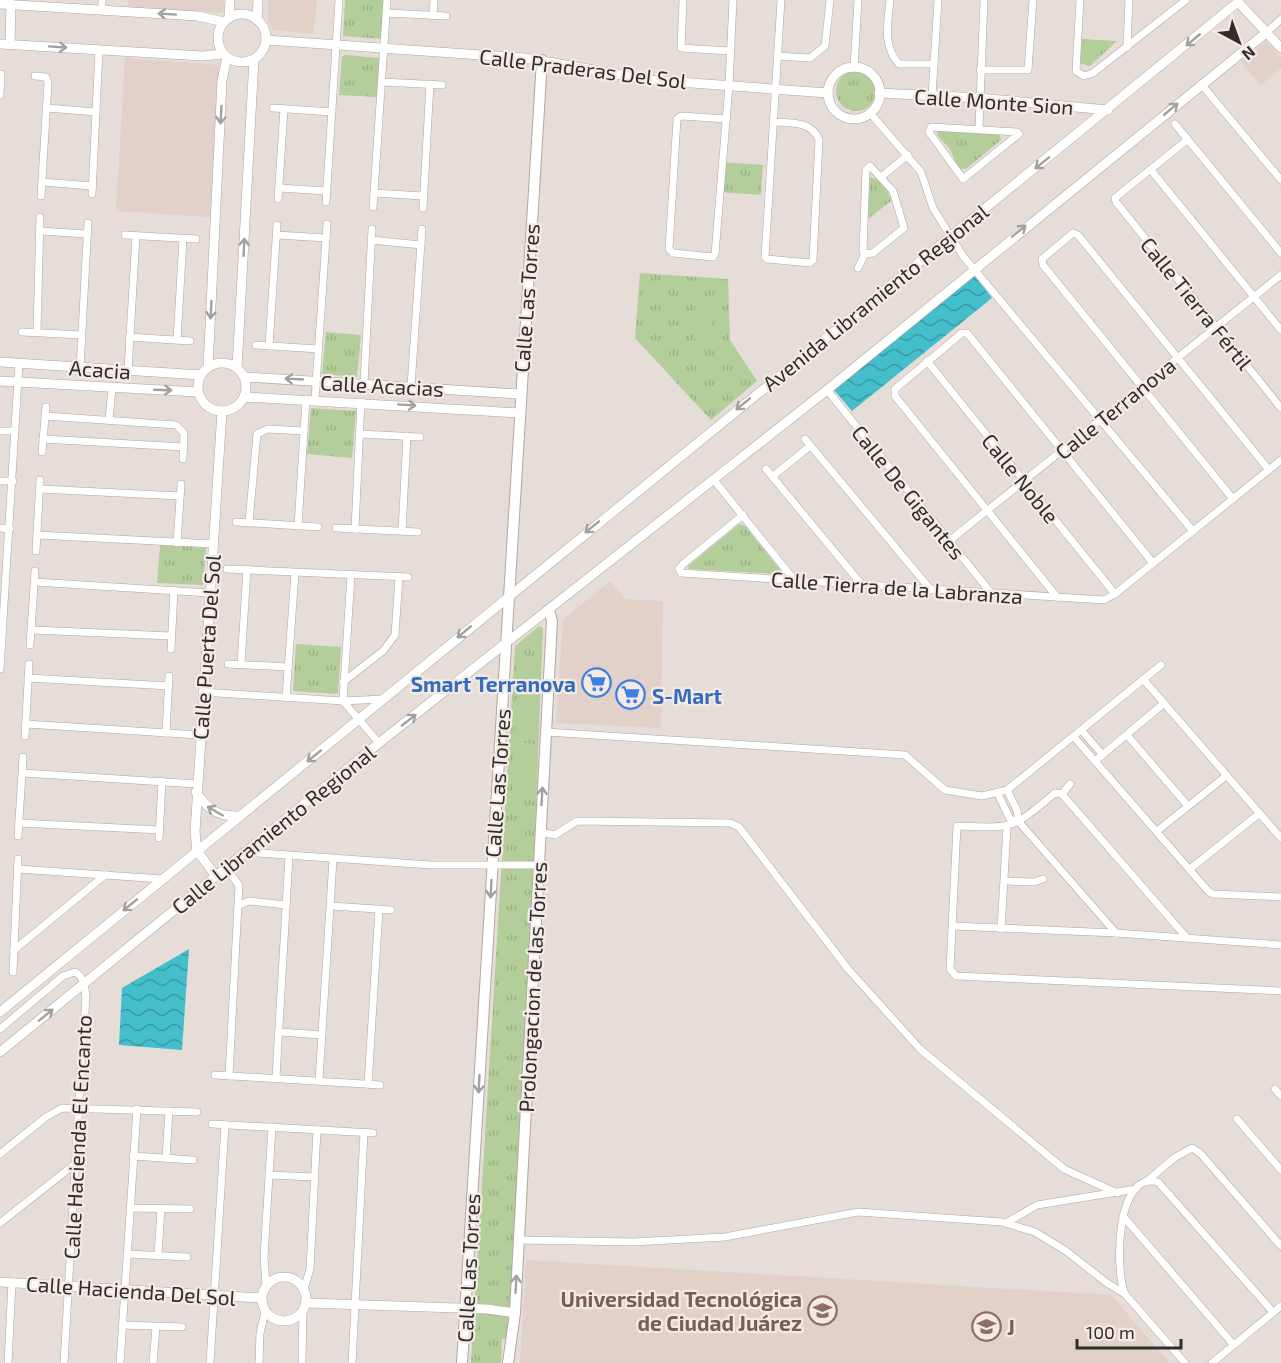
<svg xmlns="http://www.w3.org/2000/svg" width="1281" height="1363" font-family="'Exo 2',sans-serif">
<defs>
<pattern id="park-tufts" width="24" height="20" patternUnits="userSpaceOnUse" patternTransform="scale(1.5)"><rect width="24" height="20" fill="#b3ce9b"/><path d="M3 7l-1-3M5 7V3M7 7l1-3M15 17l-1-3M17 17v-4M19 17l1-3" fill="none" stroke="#9ab186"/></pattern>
<pattern id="water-waves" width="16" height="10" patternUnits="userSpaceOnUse" patternTransform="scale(1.5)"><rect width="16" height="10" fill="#44becb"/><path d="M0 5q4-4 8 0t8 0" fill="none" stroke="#399ba5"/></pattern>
</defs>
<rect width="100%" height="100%" fill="#e6ddd8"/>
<g fill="#e1d1c8">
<path d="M128,0H224L223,13L128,8Z"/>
<path d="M268,0H317L313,34L273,30L268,20Z"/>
<path d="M1266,41L1281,58V68L1261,85L1241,62Z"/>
<path d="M125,58L219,65L210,217L116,211Z"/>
<path d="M610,581L625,599L663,601L661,728L556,723L563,620Z"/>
<path d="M526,1260L1111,1295L1170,1363H520Z"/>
</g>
<g fill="url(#park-tufts)">
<path d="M345,0H383L382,39L343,36Z"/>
<path d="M1080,39L1117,41L1090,66L1079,63Z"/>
<path d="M345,55L380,58L377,97L339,95L342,57Z"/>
<circle cx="856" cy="91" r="20"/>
<path d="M938,129L999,132L1001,140L966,169H958L950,149L937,135Z"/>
<path d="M720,162L763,165L761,195L718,192Z"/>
<path d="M870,177C882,180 888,189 891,201L868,219Z"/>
<path d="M640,273L728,279L730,340L757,381L711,420L635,338Z"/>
<path d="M326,332L361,335L357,377L322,374Z"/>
<path d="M311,408L356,411L352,458L307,454Z"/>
<path d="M739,524L745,526L781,571L778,574L689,569L688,566Z"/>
<path d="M160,545L206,548L203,585L157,583Z"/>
<path d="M539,626L543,628L519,1240L508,1339H502L501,1363H471L515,646Z"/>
<path d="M296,644L341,647L338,694L293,691Z"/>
</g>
<g fill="#b3ce9b">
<path d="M695,307H712L711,339H693Z"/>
<path d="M518,697L538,698L536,731L515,730Z"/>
<path d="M516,742L537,744L535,799L515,800L512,797L514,744Z"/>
</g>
<g fill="url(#water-waves)">
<path d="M974,275L992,298L852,411L834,390Z"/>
<path d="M189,949L182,1050L119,1045L122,988Z"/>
</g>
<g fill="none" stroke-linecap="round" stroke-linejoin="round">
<defs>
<g id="minor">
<path d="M683,0L681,48L730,51"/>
<path d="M890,0C888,23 882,45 899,64H934"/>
<path d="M1080,0L1076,71L1084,76L1093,73L1186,0"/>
<path d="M102,10V0"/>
<path d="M386,13L446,16"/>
<path d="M433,15L434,0"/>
<path d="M1267,32L1281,19"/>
<path d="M1127,47L1129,0"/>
<path d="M777,56L810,58L825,46L830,0"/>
<path d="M854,68L858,0"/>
<path d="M980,70H1028L1033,0"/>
<path d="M35,76L46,77L48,83L41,196"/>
<path d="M382,82L442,85"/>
<path d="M1201,84L1281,180"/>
<path d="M0,95L1,74"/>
<path d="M932,96L938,0"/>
<path d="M47,108L96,112"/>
<path d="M273,108L332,112"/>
<path d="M870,113L921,172L933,208L963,256L1193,531"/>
<path d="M727,119L681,116L677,119L669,249L673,253L713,257L715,254C720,198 724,141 729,85L733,0"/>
<path d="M774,122C791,123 812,121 819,140L813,260L810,263L767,259L765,257L781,0"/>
<path d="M1175,124L1281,253"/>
<path d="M931,127L1017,132L1019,134L963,179L929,132Z"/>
<path d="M979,128L984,0"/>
<path d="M1187,140L1115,198L1116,202L1281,408"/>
<path d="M1151,170L1281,330"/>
<path d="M881,177L908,155"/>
<path d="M42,182L92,186"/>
<path d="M279,188L327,191"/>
<path d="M374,193L423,196"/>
<path d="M92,194L99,50"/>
<path d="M278,199L284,109"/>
<path d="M326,202L339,0"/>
<path d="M373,207L387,0"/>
<path d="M423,208L430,84"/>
<path d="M40,231L87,234"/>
<path d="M125,235L196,239"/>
<path d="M277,235L326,238"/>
<path d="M371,240L421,245"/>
<path d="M858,268L865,254L863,251L866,170L870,166L893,191L904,228L873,253L865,254"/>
<path d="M22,332L81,335"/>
<path d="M37,332L40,217"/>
<path d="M129,337L190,341"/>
<path d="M177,340L183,239"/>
<path d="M256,345L319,349"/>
<path d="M269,346L277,225"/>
<path d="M927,361L1115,594"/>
<path d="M80,368L88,223"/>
<path d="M128,370L136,236"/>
<path d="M364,383L372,229"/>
<path d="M411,386L422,229"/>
<path d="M827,390L992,594"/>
<path d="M315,399L327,224"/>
<path d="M45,416L176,425L184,433L183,459"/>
<path d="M109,420L112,388"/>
<path d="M0,431H15"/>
<path d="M359,434L420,437"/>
<path d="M43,439L184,447"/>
<path d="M805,439L931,590"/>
<path d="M42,452L46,407"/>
<path d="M766,469L862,585"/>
<path d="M773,476L810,446"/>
<path d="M714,480L795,581"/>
<path d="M0,481H13"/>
<path d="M40,489L180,496"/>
<path d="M1233,499L1043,265L1042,259L1073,233L1078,235L1269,470"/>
<path d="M743,515L683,564L679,569L681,573L1104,600L1115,594L1281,460"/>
<path d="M236,522L318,527"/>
<path d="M249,522L257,434L268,429L304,431"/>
<path d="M298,526L306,399"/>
<path d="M0,528L10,529"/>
<path d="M336,528L418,532"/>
<path d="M355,529L361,402"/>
<path d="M402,531L407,436"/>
<path d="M37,535L214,544"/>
<path d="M949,541L1281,275"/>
<path d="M177,543L181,484"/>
<path d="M36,551L40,480"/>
<path d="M227,569L408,577"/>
<path d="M35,582L210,593"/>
<path d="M1057,597L895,396V389L962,333H967L1153,563"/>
<path d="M32,630L171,636"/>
<path d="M30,645L35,571"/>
<path d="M171,649L174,590"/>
<path d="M228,664L288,667"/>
<path d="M241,664L247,569"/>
<path d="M0,669L19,363"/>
<path d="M28,678L169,686"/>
<path d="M1143,679L1281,838"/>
<path d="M343,682L383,651L395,635L399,577"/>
<path d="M202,692L343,701L383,699"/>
<path d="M286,698L295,573"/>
<path d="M343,701L351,575"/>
<path d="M343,701L379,743"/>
<path d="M26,724L199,735"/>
<path d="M1082,731L1103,755"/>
<path d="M546,732L905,755L945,790L982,796L1007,790L1161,665"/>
<path d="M166,733L169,676"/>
<path d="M1127,735L1188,806"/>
<path d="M25,736L29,664"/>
<path d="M1074,737L1209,892L1213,894L1281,897"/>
<path d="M1095,761L1163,704"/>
<path d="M23,773L197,784"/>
<path d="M1070,784L1062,794L1055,793C1011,830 1014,828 957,826L950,969L956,976L1281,991"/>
<path d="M1007,790L1017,810L1019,822"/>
<path d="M1062,794L1187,938"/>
<path d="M19,823L160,830"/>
<path d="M1157,831L1226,776"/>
<path d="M540,832L555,835L577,821L730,823L739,827L848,969L920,1049L1064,1169L1117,1193"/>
<path d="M18,836L23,757"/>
<path d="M159,838L162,781"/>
<path d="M245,852L431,865H538"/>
<path d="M18,869L162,879"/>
<path d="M1190,869L1260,813"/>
<path d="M220,872L231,875L239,885L229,1076"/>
<path d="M1005,881L1034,882L1043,879"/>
<path d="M239,905L249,901L286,905"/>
<path d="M332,906L391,910"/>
<path d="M953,926L1116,933L1019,822L1010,819L998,794"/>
<path d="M1001,929L1007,827"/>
<path d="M1116,933L1281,945"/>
<path d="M14,950L105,875"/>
<path d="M13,972L18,859"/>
<path d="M0,1029L63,976L75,972C92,981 84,1015 83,1032L64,1363"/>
<path d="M279,1032L322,1035"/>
<path d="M215,1075L380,1085"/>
<path d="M276,1077L289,856"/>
<path d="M319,1080L333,859"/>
<path d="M368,1084L379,909"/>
<path d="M1275,1089L1281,1096"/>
<path d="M1237,1119L1281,1170"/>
<path d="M212,1124L373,1133"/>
<path d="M0,1154L46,1117L62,1108L197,1112"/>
<path d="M133,1156L193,1160"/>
<path d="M166,1158L169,1111"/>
<path d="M269,1175L314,1177"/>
<path d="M1147,1181L1174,1158L1192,1148L1200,1153L1281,1246"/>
<path d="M130,1208L190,1209"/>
<path d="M1123,1216L1233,1344"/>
<path d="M0,1223L75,1164"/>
<path d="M1006,1223L1037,1205L1136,1189"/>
<path d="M519,1240L633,1242L725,1237L858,1212L1002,1222L1035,1232L1066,1251L1107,1283L1125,1294"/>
<path d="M127,1254L187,1257"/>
<path d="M158,1256L161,1208"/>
<path d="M266,1285L264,1257L272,1127"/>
<path d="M304,1289L310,1269L317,1130"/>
<path d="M122,1325L182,1327"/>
<path d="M8,1363L12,1282"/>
<path d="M120,1363L137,1109"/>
<path d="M153,1363L156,1327"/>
<path d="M210,1363L225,1125"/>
<path d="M259,1363L260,1333L265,1312"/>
<path d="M302,1363L303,1310"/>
<path d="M352,1363L364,1133"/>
<path d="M1185,1363L1125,1294C1115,1271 1115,1170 1158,1182L1273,1312"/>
<path d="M1212,1363L1281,1306"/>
</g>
<g id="tertiary">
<path d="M0,4L198,16L224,22"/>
<circle cx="242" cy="38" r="24"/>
<path d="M229,18L230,0"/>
<path d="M257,20L258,0"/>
<path d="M266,40L525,58L651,80L828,93"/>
<path d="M0,44L203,56L223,54"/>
<path d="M10,44L11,4"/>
<circle cx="854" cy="93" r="26"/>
<path d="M879,93L979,98L1108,110"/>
<path d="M0,362L201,375"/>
<circle cx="222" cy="387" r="24"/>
<path d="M208,367L222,81L227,57"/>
<path d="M237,368L254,59"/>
<path d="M244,377L520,394"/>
<path d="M0,381L198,392"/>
<path d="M244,397L519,413"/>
<path d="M196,792C208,810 219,817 240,816"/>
<path d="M216,876L197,851L195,832L222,411"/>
<path d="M0,1012L1238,2L1281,48"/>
<path d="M0,1052L379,743L827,390L1267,32"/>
<circle cx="284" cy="1299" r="22"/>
<path d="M0,1282L261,1298"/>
<path d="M306,1303L487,1309L515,1313"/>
</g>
<g id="secondary">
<path d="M462,1363L542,60"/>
<path d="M508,1363L515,1313L552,621L549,610"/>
</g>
</defs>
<use href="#minor" stroke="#b0a7a2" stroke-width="8"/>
<use href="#tertiary" stroke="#b0a7a2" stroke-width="10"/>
<use href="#secondary" stroke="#b0a7a2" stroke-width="12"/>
<use href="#minor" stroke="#fff" stroke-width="7"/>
<use href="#tertiary" stroke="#fff" stroke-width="9"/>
<use href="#secondary" stroke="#fff" stroke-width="10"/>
</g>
<defs><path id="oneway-shaft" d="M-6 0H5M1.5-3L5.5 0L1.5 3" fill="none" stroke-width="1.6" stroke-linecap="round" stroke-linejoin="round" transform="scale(1.5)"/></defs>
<g stroke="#a2a0a0">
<use href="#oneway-shaft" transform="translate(167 14) rotate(-176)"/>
<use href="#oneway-shaft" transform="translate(1193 40) rotate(140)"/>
<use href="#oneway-shaft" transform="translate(58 47) rotate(4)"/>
<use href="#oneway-shaft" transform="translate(1171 109) rotate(-40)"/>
<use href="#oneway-shaft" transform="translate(221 115) rotate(93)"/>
<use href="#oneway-shaft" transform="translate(1042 163) rotate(141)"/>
<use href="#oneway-shaft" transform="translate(1019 231) rotate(-39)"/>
<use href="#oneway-shaft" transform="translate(244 247) rotate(-87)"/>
<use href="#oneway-shaft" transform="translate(211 310) rotate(93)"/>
<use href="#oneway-shaft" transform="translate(294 379) rotate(-177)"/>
<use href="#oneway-shaft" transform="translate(163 390) rotate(2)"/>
<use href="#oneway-shaft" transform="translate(743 404) rotate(141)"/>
<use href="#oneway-shaft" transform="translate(407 405) rotate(4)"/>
<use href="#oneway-shaft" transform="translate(592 527) rotate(141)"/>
<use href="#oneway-shaft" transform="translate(464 632) rotate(140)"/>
<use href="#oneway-shaft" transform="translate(409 720) rotate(-38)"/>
<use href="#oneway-shaft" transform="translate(314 756) rotate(141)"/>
<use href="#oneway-shaft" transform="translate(542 796) rotate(-87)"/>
<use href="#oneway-shaft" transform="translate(215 811) rotate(-150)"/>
<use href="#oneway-shaft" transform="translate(491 889) rotate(93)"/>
<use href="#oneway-shaft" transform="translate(130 905) rotate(141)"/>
<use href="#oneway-shaft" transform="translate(46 1015) rotate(-39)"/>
<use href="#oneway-shaft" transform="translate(479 1084) rotate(93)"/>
<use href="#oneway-shaft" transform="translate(516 1284) rotate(-87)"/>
</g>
<defs>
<symbol id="supermarket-ring" viewBox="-11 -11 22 22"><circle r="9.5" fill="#f3eae5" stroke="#3f7fe0" stroke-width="1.5"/><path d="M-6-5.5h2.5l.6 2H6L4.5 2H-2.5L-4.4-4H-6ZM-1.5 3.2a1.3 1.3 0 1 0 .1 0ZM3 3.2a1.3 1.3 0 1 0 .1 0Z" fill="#3f7fe0"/></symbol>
<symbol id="university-ring" viewBox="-11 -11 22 22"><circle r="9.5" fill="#f3eae5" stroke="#8d6e63" stroke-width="1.5"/><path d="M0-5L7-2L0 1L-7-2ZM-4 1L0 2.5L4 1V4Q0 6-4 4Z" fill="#8d6e63"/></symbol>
</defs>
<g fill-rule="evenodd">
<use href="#supermarket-ring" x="580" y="666" width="33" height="33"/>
<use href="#supermarket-ring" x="614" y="678" width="33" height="33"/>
<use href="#university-ring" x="806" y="1294" width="33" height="33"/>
<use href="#university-ring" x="970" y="1310" width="33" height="33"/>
</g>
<g text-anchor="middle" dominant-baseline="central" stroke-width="4.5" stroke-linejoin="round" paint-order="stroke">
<g font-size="21" fill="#312d2b" stroke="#f3eae5">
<text transform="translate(583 68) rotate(7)">Calle Praderas Del Sol</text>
<text transform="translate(994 101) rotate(4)">Calle Monte Sion</text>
<text transform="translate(875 297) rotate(-39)">Avenida Libramiento Regional</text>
<text transform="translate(526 298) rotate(-86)">Calle Las Torres</text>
<text transform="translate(1197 303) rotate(51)">Calle Tierra Fértil</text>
<text transform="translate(100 369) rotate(4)">Acacia</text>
<text transform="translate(382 385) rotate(3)">Calle Acacias</text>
<text transform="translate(1115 408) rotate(-39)">Calle Terranova</text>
<text transform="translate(1021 478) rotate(51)">Calle Noble</text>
<text transform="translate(909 492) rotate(51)">Calle De Gigantes</text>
<text transform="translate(897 587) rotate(4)">Calle Tierra de la Labranza</text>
<text transform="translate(206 647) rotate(-86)">Calle Puerta Del Sol</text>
<text transform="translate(497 783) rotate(-86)">Calle Las Torres</text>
<text transform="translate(273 829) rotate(-39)">Calle Libramiento Regional</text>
<text transform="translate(532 987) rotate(-87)">Prolongacion de las Torres</text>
<text transform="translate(77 1137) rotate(-87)">Calle Hacienda El Encanto</text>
<text transform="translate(468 1268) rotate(-87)">Calle Las Torres</text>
<text transform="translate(131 1290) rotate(4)">Calle Hacienda Del Sol</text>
</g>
<g font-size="21" font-weight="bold" fill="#366cbe" stroke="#f3eae5" text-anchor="end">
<text x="576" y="683">Smart Terranova</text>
<text x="652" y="695" text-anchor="start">S-Mart</text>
</g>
<g font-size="21" font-weight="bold" fill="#785e54" stroke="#f3eae5" text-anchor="end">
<text x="802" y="1298">Universidad Tecnológica<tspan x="802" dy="24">de Ciudad Juárez</tspan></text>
<text x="1007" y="1326" text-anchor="start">J</text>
</g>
</g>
<g transform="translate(1239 42) rotate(139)" stroke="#f3eae5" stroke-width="4.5" paint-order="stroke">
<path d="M0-4.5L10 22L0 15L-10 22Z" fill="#312d2b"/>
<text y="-9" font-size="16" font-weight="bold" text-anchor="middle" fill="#312d2b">N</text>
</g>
<path d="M1077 1339v9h104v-9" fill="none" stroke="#312d2b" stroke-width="3"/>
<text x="1086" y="1339" font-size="18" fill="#312d2b" stroke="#f3eae5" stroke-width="4.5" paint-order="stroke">100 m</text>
</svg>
